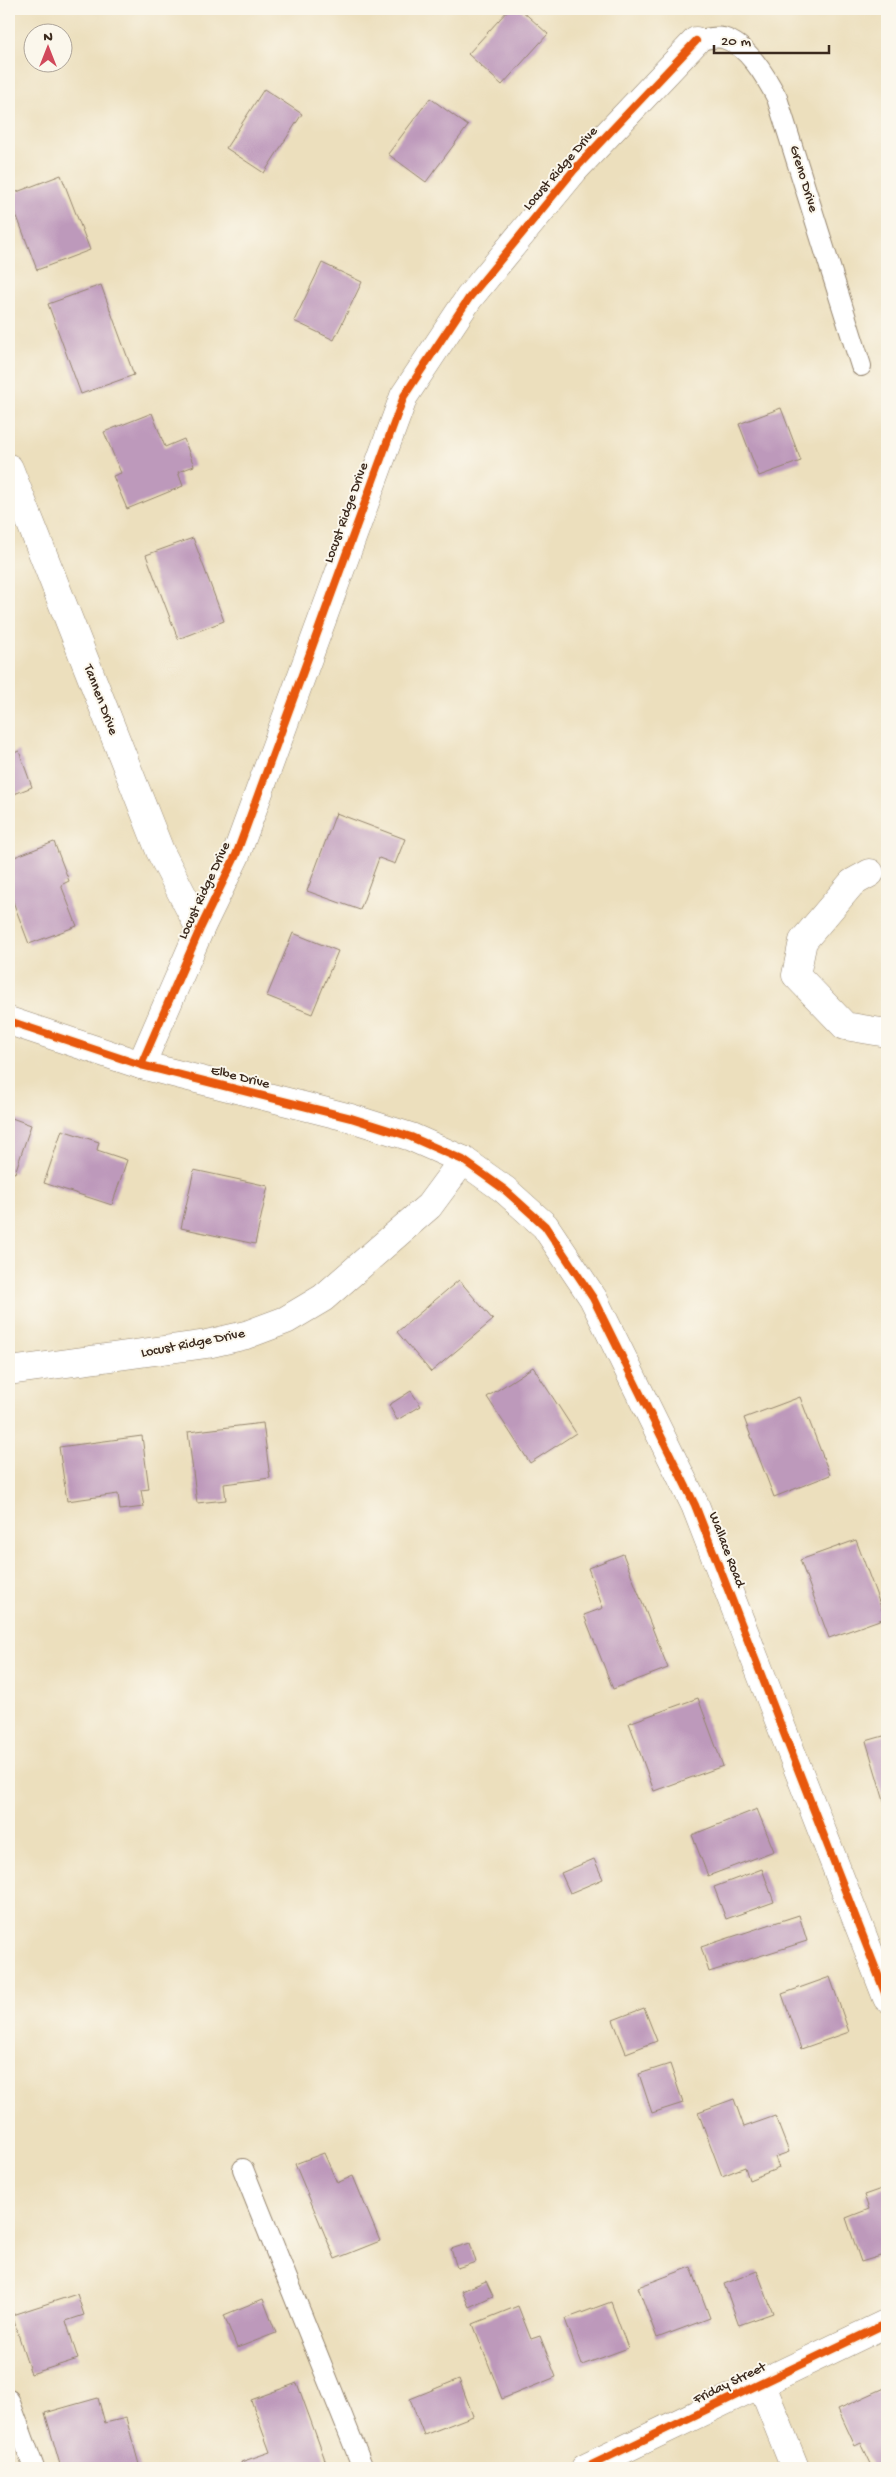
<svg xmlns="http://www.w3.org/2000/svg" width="896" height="2477" font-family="'Gochi Hand',sans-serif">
<rect width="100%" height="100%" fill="#fbf7ec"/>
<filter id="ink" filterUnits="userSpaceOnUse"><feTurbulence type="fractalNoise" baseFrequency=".02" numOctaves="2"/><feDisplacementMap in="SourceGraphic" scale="10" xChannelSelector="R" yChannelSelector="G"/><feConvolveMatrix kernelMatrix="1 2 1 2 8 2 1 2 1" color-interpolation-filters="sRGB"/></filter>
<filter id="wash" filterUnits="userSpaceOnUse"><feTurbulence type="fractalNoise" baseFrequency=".0096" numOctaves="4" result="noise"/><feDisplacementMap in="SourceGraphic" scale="20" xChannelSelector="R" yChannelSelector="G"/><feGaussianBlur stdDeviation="1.12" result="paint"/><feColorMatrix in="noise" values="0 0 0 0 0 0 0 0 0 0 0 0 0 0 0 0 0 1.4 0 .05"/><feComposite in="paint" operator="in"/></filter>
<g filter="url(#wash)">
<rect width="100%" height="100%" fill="#ecdfbd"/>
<g id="blocks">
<g fill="#bd99bb">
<path d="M509,9H520L548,34L502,85L468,54Z"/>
<path d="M264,89L302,114L264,173L226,148Z"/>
<path d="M430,98L468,126L426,182L388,154Z"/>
<path d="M61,175L90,250L37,270L9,195Z"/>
<path d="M322,263L362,282L334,340L294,321Z"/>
<path d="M101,285L134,375L81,394L48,304Z"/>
<path d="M781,408L801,461L759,476L739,424Z"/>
<path d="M152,413L165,447L184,439L194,466L178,472L183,486L127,509L113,476L121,473L104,432Z"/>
<path d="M193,538L224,621L178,639L146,555Z"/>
<path d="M19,751L32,787L9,796V755Z"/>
<path d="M336,813L405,839L395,864L379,858L360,910L307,891Z"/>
<path d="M54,842L69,881L61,885L77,926L29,944L9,891V859Z"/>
<path d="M293,933L338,951L312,1014L267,996Z"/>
<path d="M9,1117L31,1125L15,1173L9,1171Z"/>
<path d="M62,1130L99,1142L97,1150L127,1160L112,1205L44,1183Z"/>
<path d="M194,1170L268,1186L255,1244L181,1228Z"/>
<path d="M459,1280L493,1320L431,1372L397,1332Z"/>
<path d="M533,1367L576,1433L530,1463L487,1397Z"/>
<path d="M411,1391L421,1406L397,1420L389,1405Z"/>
<path d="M800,1397L830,1475L774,1497L744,1418Z"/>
<path d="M263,1423L270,1478L224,1484L226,1500L197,1503L188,1432Z"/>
<path d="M142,1436L149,1489L141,1490L144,1507L120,1510L118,1494L67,1501L59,1447Z"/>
<path d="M856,1540L885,1618L829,1638L800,1560Z"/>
<path d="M623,1554L668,1668L613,1689L584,1615L603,1608L588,1568Z"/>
<path d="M698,1698L723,1766L654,1791L629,1723Z"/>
<path d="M887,1735V1811L866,1741Z"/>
<path d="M757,1809L774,1851L708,1876L692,1835Z"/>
<path d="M594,1859L603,1879L570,1893L561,1873Z"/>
<path d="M762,1869L774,1902L726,1919L714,1887Z"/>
<path d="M799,1915L807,1941L709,1972L701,1947Z"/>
<path d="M830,1977L849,2032L801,2049L782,1994Z"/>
<path d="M644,2008L657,2041L626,2053L613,2020Z"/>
<path d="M670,2064L683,2103L652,2113L639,2074Z"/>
<path d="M734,2099L744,2127L775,2116L789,2152L775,2157L779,2168L749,2180L745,2167L722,2176L698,2112Z"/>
<path d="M324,2153L337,2183L353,2176L380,2241L335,2259L295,2164Z"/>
<path d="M887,2187V2254L861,2262L846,2218L869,2209L864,2195Z"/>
<path d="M470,2243L476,2262L457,2268L451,2249Z"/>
<path d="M691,2267L710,2318L657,2338L638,2287Z"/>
<path d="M757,2271L773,2313L739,2325L724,2284Z"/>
<path d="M486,2281L493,2296L469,2307L462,2291Z"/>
<path d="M77,2294L84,2315L66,2321L78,2359L31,2374L12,2315Z"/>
<path d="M263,2299L276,2333L237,2348L224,2315Z"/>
<path d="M611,2302L628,2348L582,2365L565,2319Z"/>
<path d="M518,2306L531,2339L540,2336L556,2377L502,2399L473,2324Z"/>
<path d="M459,2379L473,2416L424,2435L410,2399Z"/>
<path d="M297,2383L328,2468H243L241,2462L270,2452L251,2400Z"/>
<path d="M887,2387V2468H873L861,2443L855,2446L838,2409Z"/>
<path d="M98,2398L105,2423L126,2418L140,2468H61L45,2413Z"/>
</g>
</g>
</g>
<g filter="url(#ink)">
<use href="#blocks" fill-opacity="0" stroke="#94846e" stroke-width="1"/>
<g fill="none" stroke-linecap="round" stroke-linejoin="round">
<defs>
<g id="lane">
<path d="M696,41C705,39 714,36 723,38C748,45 766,77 777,98L861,366"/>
<path d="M243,2169L363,2468"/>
<path d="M9,2400L34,2468"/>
</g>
<g id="street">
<path d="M9,468L160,851L200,929"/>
<path d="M870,873L852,883L803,941L796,975L845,1026L887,1033"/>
<path d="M9,1021L141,1065L351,1118L411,1137L463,1160L505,1190L545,1226L593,1298L695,1505L887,1998"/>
<path d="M141,1065L200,929L236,855L404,396L469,298L574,170L696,41"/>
<path d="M9,1371L207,1344L246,1335L286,1320L323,1298L429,1206L463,1160"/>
<path d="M761,2383L795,2468"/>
<path d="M585,2468L887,2323"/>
</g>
</defs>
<use href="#lane" stroke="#94846e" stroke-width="22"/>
<use href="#street" stroke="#94846e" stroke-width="29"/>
<use href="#lane" stroke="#fff" stroke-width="20"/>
<use href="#street" stroke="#fff" stroke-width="28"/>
<defs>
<g id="cycleway">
<path d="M9,1021L141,1065L351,1118L411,1137L463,1160L505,1190L545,1226L593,1298L695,1505L887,1998"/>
<path d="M141,1065L200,929L236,855L404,396L469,298L574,170L696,41"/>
<path d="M585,2468L887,2323"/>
</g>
</defs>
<use href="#cycleway" stroke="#fbf7ec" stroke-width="11"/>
<use href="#cycleway" stroke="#e8590c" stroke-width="8"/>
</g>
</g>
<g text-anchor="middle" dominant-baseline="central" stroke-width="4" stroke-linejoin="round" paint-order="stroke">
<g font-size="14" fill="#3b2a1e" stroke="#fbf7ec">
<text transform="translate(561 169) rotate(-49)">Locust Ridge Drive</text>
<text transform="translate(803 179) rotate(73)">Greno Drive</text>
<text transform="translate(347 513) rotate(-70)">Locust Ridge Drive</text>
<text transform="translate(100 700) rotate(69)">Tannen Drive</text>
<text transform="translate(205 891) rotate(-65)">Locust Ridge Drive</text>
<text transform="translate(240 1078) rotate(14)">Elbe Drive</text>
<text transform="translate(193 1344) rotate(-11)">Locust Ridge Drive</text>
<text transform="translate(726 1550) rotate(69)">Wallace Road</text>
<text transform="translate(730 2384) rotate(-26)">Friday Street</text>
</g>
</g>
<rect width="896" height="2477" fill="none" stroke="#fbf7ec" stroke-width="30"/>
<g transform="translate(48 48)"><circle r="24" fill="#fbf7ec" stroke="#aea59a"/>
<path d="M0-4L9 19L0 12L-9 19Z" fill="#d1495b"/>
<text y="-8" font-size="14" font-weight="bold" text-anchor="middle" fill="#3b2a1e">N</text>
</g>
<path d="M714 45v8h115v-8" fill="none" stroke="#3b2a1e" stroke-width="2.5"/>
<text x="721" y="45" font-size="15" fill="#3b2a1e" stroke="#fbf7ec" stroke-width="4" paint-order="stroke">20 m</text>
</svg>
